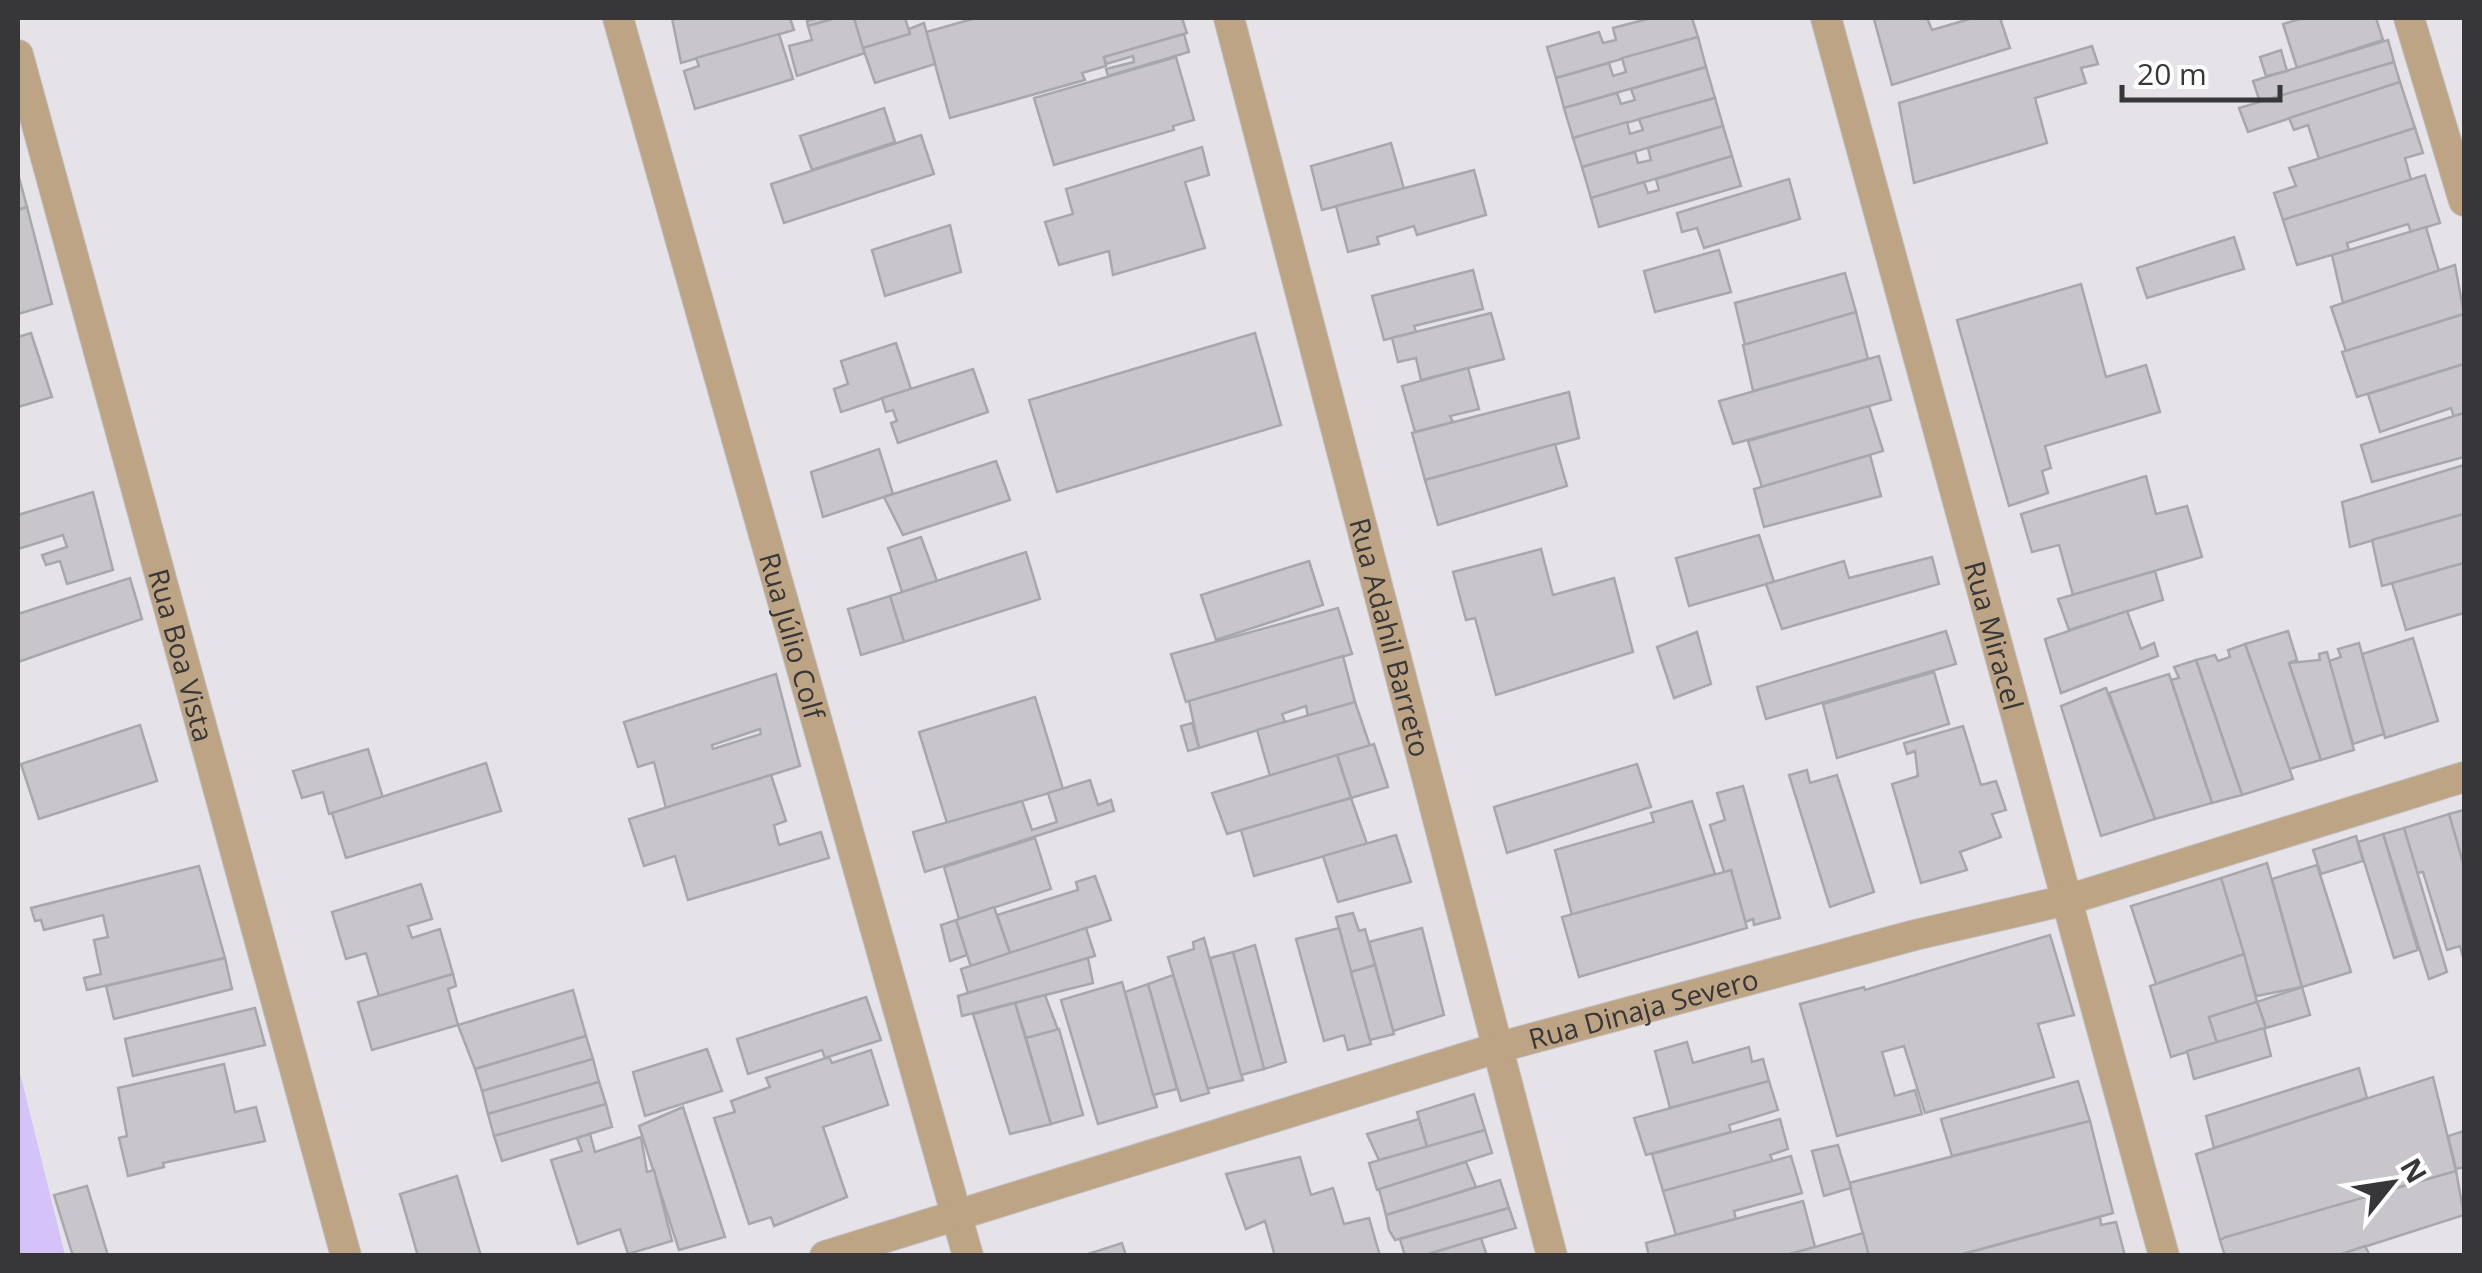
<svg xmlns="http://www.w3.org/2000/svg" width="2482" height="1273" font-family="'Open Sans',sans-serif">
<rect width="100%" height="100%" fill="#e5e3e8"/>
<path fill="#d5c2f9" d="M18,1065L65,1255H18Z"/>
<g fill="#c8c6cb" stroke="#a8a7ac" stroke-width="2.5" fill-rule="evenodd">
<path d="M672,18H790L794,30L681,63Z"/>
<path d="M819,18H836L808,26L807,21Z"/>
<path d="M836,18H854L865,53L797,76L789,46L812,40L808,26Z"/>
<path d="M854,18H905L910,34L863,48Z"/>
<path d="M976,18H1182L1187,33L1104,57L1106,66L1082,73L1085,80L950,118L926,32Z"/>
<path d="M1651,18H1692L1698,37L1556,78L1547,47L1599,32L1603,43L1616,40L1613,28Z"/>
<path d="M1927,18L1932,30L1973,18H2000L2010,48L1892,85L1874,19Z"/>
<path d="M2303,18H2376L2383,40L2297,68L2283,24Z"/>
<path d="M924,23L935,64L875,83L863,48L910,34L909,29Z"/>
<path d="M779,34L793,79L695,109L684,71L699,66L696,58Z"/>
<path d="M1184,34L1189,52L1108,76L1106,69L1134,62L1133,56L1106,64L1104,57Z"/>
<path d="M1698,37L1706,67L1564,108L1556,78L1609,63L1613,76L1626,72L1622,58Z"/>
<path d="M2388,40L2394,62L2260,102L2253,81Z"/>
<path d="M2092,46L2098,64L2081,68L2086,83L2035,98L2047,143L1914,183L1899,103Z"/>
<path d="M2281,50L2287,71L2266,76L2260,57Z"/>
<path d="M1176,57L1194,120L1173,126L1174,130L1054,165L1034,98Z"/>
<path d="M2394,62L2400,82L2248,132L2239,108Z"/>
<path d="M1706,67L1715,98L1573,138L1564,108L1617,93L1621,104L1635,100L1631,89Z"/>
<path d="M2400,82L2415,128L2319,159L2308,125L2294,130L2289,118Z"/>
<path d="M1715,98L1723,126L1582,167L1573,138L1627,122L1630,134L1643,130L1639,119Z"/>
<path d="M884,108L895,142L812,170L800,136Z"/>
<path d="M1723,126L1732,156L1591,198L1582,167L1635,152L1638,163L1651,160L1648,148Z"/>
<path d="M2415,128L2423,153L2405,158L2411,180L2283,220L2274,193L2296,186L2289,168Z"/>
<path d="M921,135L934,174L784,223L771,184Z"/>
<path d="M1391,143L1404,189L1322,210L1311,166Z"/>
<path d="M1202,147L1209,175L1185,182L1205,248L1113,275L1109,251L1059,265L1045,222L1073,214L1066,189Z"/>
<path d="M1732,156L1741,186L1599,227L1591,198L1644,182L1648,193L1659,190L1656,179Z"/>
<path d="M1474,170L1486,215L1417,235L1414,226L1377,237L1379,244L1348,252L1336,206Z"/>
<path d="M18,174L27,207L18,210Z"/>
<path d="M2425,175L2440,223L2411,232L2408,224L2347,243L2349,250L2297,265L2283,220Z"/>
<path d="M1789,179L1800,219L1704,248L1697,228L1682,232L1677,213Z"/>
<path d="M27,207L52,304L18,314V210Z"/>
<path d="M950,225L961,272L885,296L872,250Z"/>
<path d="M2426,227L2439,271L2343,303L2332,255Z"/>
<path d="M2234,237L2244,269L2147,298L2137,268Z"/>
<path d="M1719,250L1731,292L1655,312L1644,271Z"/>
<path d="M2455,265L2464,314L2346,351L2331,307Z"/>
<path d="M1473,270L1483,309L1414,326L1416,332L1384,340L1372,296Z"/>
<path d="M1845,273L1856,312L1745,345L1735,303Z"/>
<path d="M2081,284L2106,377L2146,365L2160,412L2045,446L2051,468L2042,471L2048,493L2009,506L1957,320Z"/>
<path d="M1856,312L1868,359L1753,391L1743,345Z"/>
<path d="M1491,313L1504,359L1421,380L1416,358L1398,362L1392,338Z"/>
<path d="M2464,314V364L2357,397L2342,352Z"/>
<path d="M31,333L52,397L18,407V337Z"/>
<path d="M1255,333L1281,425L1057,492L1029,400Z"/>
<path d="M896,343L911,389L841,412L834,389L848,384L841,361Z"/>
<path d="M1879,356L1891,400L1733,444L1719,401Z"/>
<path d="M2464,364V413L2454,417L2451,408L2380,432L2368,394Z"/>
<path d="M1468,368L1479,409L1450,416L1453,422L1415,432L1402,386Z"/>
<path d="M973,369L988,412L898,443L891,423L897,421L893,410L886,412L882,398Z"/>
<path d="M1569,392L1579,438L1425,480L1412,433Z"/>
<path d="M1869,406L1883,451L1762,487L1748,441Z"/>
<path d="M2464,413V457L2372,482L2361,445Z"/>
<path d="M1555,444L1567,486L1438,525L1425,480Z"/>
<path d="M879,449L893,494L823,517L811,472Z"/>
<path d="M1870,455L1881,496L1764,527L1754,489Z"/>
<path d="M996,461L1010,500L903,535L884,497Z"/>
<path d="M2464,465V514L2350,547L2342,502Z"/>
<path d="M2146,476L2156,514L2187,506L2202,557L2073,595L2059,545L2032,552L2021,514Z"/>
<path d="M93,492L113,570L67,584L60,561L46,565L42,555L67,547L63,535L18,549V515Z"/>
<path d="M2464,514V563L2382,586L2372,540Z"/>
<path d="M1759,535L1774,582L1689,606L1676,558Z"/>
<path d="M921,537L937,581L902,592L888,548Z"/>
<path d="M1541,549L1553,595L1614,578L1633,652L1496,695L1475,618L1466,620L1453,572Z"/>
<path d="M1026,552L1040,599L904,642L890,596Z"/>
<path d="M1932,557L1939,584L1782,629L1766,584L1844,561L1849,578Z"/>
<path d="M1309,561L1323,605L1216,640L1201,595Z"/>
<path d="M2464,563V613L2406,630L2392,583Z"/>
<path d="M2155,571L2163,600L2069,630L2058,599Z"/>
<path d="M130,578L142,619L18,662V614Z"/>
<path d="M890,596L904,642L861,655L848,609Z"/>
<path d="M1338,608L1352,654L1186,702L1171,654Z"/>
<path d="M2127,611L2141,649L2154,643L2158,656L2061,693L2045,639Z"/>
<path d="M1946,631L1956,664L1766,719L1757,687Z"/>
<path d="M2288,631L2297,660L2289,663L2321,760L2289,769L2245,644Z"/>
<path d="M1697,632L1711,684L1674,698L1657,647Z"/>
<path d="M2413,638L2438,721L2385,738L2362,654Z"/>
<path d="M2359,643L2384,734L2353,744L2329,661L2341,657L2338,649Z"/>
<path d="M2245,644L2293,779L2242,795L2196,660L2215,655L2218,661L2230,657L2228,650Z"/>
<path d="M2327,652L2354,750L2321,760L2289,663L2320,660L2319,654Z"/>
<path d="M1343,656L1355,702L1308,716L1306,706L1282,714L1285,722L1199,748L1189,701Z"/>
<path d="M2196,660L2242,795L2212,803L2171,680L2179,678L2174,667Z"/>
<path d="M1934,672L1949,724L1837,758L1823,704Z"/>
<path d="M776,674L800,766L666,808L654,762L638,767L624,722ZM760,729L761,734L713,749L712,745Z"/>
<path d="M2169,674L2212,803L2155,819L2109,693Z"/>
<path d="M2106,688L2155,819L2101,836L2061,706Z"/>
<path d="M1035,697L1063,789L947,823L919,732Z"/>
<path d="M1355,702L1370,746L1270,776L1257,730Z"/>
<path d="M1192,723L1199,748L1188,751L1181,726Z"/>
<path d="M140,725L157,781L39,819L21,764Z"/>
<path d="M1963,726L1981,785L1996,781L2006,810L1992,814L2001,837L1960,852L1967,870L1921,883L1892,784L1918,776L1915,751L1907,754L1904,743Z"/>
<path d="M1374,744L1388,787L1351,798L1337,755Z"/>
<path d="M368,749L383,798L329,814L323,792L302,798L293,771Z"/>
<path d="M1337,755L1351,798L1227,834L1212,793Z"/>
<path d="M486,763L501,811L346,858L332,813Z"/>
<path d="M1637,764L1651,807L1507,853L1494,807Z"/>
<path d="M1807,770L1810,783L1837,775L1874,892L1830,907L1789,775Z"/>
<path d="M771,775L786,821L774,825L779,845L821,832L829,858L688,900L675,856L644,866L629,819Z"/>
<path d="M1090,780L1098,805L1111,800L1114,811L925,872L913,832L1022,801L1032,830L1057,822L1048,793Z"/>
<path d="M1743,786L1780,918L1754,925L1753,919L1745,922L1731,870L1724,872L1710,825L1725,820L1717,793Z"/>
<path d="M1351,798L1367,844L1254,876L1241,830Z"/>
<path d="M1692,801L1715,874L1572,915L1555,850L1654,822L1651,813Z"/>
<path d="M2464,810V867L2449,814Z"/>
<path d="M2449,814L2464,867V961L2460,946L2447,950L2423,872L2417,873L2404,828Z"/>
<path d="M2404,828L2447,972L2429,979L2383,834Z"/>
<path d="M2383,834L2418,950L2394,958L2358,842Z"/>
<path d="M1396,835L1411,882L1338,902L1323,856Z"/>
<path d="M2356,836L2363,861L2321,874L2313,850Z"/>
<path d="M1035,838L1051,889L959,919L944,867Z"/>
<path d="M2267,863L2302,987L2256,996L2221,878Z"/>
<path d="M2317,865L2351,972L2302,987L2272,879Z"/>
<path d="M199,866L225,958L87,990L84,978L101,974L94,940L108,937L103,915L44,930L41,920L35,921L31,908Z"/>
<path d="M1731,870L1747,928L1579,977L1562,917Z"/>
<path d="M1095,876L1111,920L1010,953L997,915L1078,890L1076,882Z"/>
<path d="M2221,878L2244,954L2156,984L2131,906Z"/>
<path d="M421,884L432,919L408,926L412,938L440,929L453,974L379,996L366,953L346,959L332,912Z"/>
<path d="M994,907L1010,953L971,967L956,920Z"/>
<path d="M1353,913L1359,931L1365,929L1375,965L1351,972L1336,917Z"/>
<path d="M956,920L967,955L950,961L941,925Z"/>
<path d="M1086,928L1095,956L968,993L961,969Z"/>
<path d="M1339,928L1371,1044L1348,1050L1344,1035L1324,1041L1296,939Z"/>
<path d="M1422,928L1444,1015L1393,1031L1369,942Z"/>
<path d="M2050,935L2074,1015L2038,1024L2054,1077L1925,1113L1904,1046L1882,1052L1895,1096L1915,1090L1922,1114L1837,1136L1800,1004L1864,987L1865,990Z"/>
<path d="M1204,938L1243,1080L1207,1089L1168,957L1194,949L1193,942Z"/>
<path d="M1255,945L1286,1062L1264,1069L1233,952Z"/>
<path d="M1233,952L1264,1069L1241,1075L1210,958Z"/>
<path d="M2244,954L2257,1002L2209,1017L2217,1043L2171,1057L2150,986Z"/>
<path d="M225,958L232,989L114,1019L106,986Z"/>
<path d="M1088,958L1093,983L962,1016L958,996Z"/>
<path d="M1375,965L1394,1034L1370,1040L1351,972Z"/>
<path d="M453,974L456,986L448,989L458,1025L372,1050L358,1002Z"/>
<path d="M1173,975L1209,1093L1181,1101L1148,984Z"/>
<path d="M1122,982L1157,1107L1098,1124L1061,1000Z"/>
<path d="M1148,984L1177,1089L1153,1095L1125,992Z"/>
<path d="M2302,987L2310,1015L2266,1028L2257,1002Z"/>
<path d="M573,990L586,1036L475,1069L458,1025Z"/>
<path d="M1045,995L1058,1030L1026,1038L1015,1003Z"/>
<path d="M866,997L881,1040L825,1058L822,1050L748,1074L737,1039Z"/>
<path d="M2257,1002L2266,1028L2217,1043L2209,1017Z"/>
<path d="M1015,1003L1051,1124L1010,1134L973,1014Z"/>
<path d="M255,1008L265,1045L133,1076L125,1039Z"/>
<path d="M2264,1028L2271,1056L2194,1079L2187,1051Z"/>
<path d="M1059,1029L1083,1115L1051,1124L1026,1038Z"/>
<path d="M586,1036L593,1059L482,1091L475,1069Z"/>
<path d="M1687,1042L1693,1063L1749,1047L1752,1062L1763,1059L1769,1081L1670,1108L1655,1051Z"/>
<path d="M707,1049L722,1091L645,1116L633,1072Z"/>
<path d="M871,1050L888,1105L823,1127L847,1197L774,1226L771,1217L749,1224L714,1118L735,1112L731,1101L770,1087L766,1078L829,1057L832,1063Z"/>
<path d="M593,1059L599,1082L488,1114L482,1091Z"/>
<path d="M224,1064L235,1112L256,1107L265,1141L163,1163L164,1167L128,1176L119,1138L127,1136L118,1088Z"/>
<path d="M2359,1068L2367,1098L2214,1148L2206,1116Z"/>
<path d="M2433,1077L2456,1171L2220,1240L2196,1154Z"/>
<path d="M1769,1081L1778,1110L1729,1125L1731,1132L1646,1155L1634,1118Z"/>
<path d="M2078,1081L2090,1121L1952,1156L1941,1119Z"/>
<path d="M599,1082L606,1104L494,1136L488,1114Z"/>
<path d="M1474,1094L1485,1130L1427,1147L1417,1112Z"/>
<path d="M606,1104L612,1127L502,1161L494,1136Z"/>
<path d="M683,1107L725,1237L679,1250L639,1126Z"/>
<path d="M1419,1119L1427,1147L1379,1160L1367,1134Z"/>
<path d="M1780,1119L1788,1149L1770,1155L1773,1162L1663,1191L1652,1154Z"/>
<path d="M2090,1121L2113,1213L1956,1256H1869L1849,1183Z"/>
<path d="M1485,1130L1492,1153L1377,1190L1369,1163Z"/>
<path d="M2464,1131V1167L2456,1169L2448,1136Z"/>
<path d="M590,1134L595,1152L641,1137L647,1172L654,1170L672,1241L628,1254L620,1229L578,1244L551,1160L582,1151L577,1138Z"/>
<path d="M1838,1145L1851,1188L1824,1196L1812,1151Z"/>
<path d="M1791,1156L1802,1193L1734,1211L1736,1219L1676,1235L1663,1191Z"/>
<path d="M1300,1157L1311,1195L1333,1188L1344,1224L1369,1218L1380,1256H1275L1265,1221L1246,1229L1226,1174Z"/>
<path d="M1466,1162L1476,1187L1386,1215L1379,1189Z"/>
<path d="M2456,1171L2464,1215L2336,1256H2225L2220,1240L2226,1237Z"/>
<path d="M457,1176L481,1256H418L400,1194Z"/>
<path d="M1500,1180L1509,1208L1395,1240L1389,1230L1386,1215Z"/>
<path d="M87,1186L108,1256H73L54,1195Z"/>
<path d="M1803,1201L1815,1247L1783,1256H1649L1646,1243Z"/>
<path d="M1509,1208L1516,1228L1422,1256H1405L1400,1239Z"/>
<path d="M2100,1217L2101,1225L2116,1222L2125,1256H1956Z"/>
<path d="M1863,1233L1869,1256H1783L1815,1247Z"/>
<path d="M1481,1238L1487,1256H1422Z"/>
<path d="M1122,1243L1126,1256L1085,1255Z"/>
<path d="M2365,1246L2370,1256H2336Z"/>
</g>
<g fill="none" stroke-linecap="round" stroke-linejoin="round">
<defs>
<g id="street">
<path id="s1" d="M618,18L968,1256"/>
<path id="s2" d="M1229,18L1552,1256"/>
<path id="s3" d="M1826,18L2164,1256"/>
<path d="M2409,18L2464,201"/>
<path id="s4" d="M18,55L346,1256"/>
<path id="s5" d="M825,1256L1500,1047L1915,935L2067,900L2464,777"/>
</g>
</defs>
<use href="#street" stroke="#c2c0c5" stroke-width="32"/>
<use href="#street" stroke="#bca485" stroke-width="30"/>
</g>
<g text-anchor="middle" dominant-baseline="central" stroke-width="8" stroke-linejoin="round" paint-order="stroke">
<g font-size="28" fill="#373638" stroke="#fff">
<text stroke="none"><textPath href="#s1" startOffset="642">Rua Júlio Colf</textPath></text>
<text stroke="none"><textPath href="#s2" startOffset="640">Rua Adahil Barreto</textPath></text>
<text stroke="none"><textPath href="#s3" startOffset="640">Rua Miracel</textPath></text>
<text stroke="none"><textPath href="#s4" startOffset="622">Rua Boa Vista</textPath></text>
<text stroke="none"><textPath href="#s5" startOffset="855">Rua Dinaja Severo</textPath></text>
</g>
</g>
<rect width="2482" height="1273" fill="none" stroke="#373638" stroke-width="40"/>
<g transform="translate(2392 1183) rotate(60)" stroke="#ffffff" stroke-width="8" paint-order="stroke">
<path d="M0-8L18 38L0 25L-18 38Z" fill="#373638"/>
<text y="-15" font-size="28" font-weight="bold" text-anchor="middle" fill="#373638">N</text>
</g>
<path d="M2122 85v15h158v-15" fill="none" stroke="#373638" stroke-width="5"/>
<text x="2137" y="85" font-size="30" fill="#373638" stroke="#ffffff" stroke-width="8" paint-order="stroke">20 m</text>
</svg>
